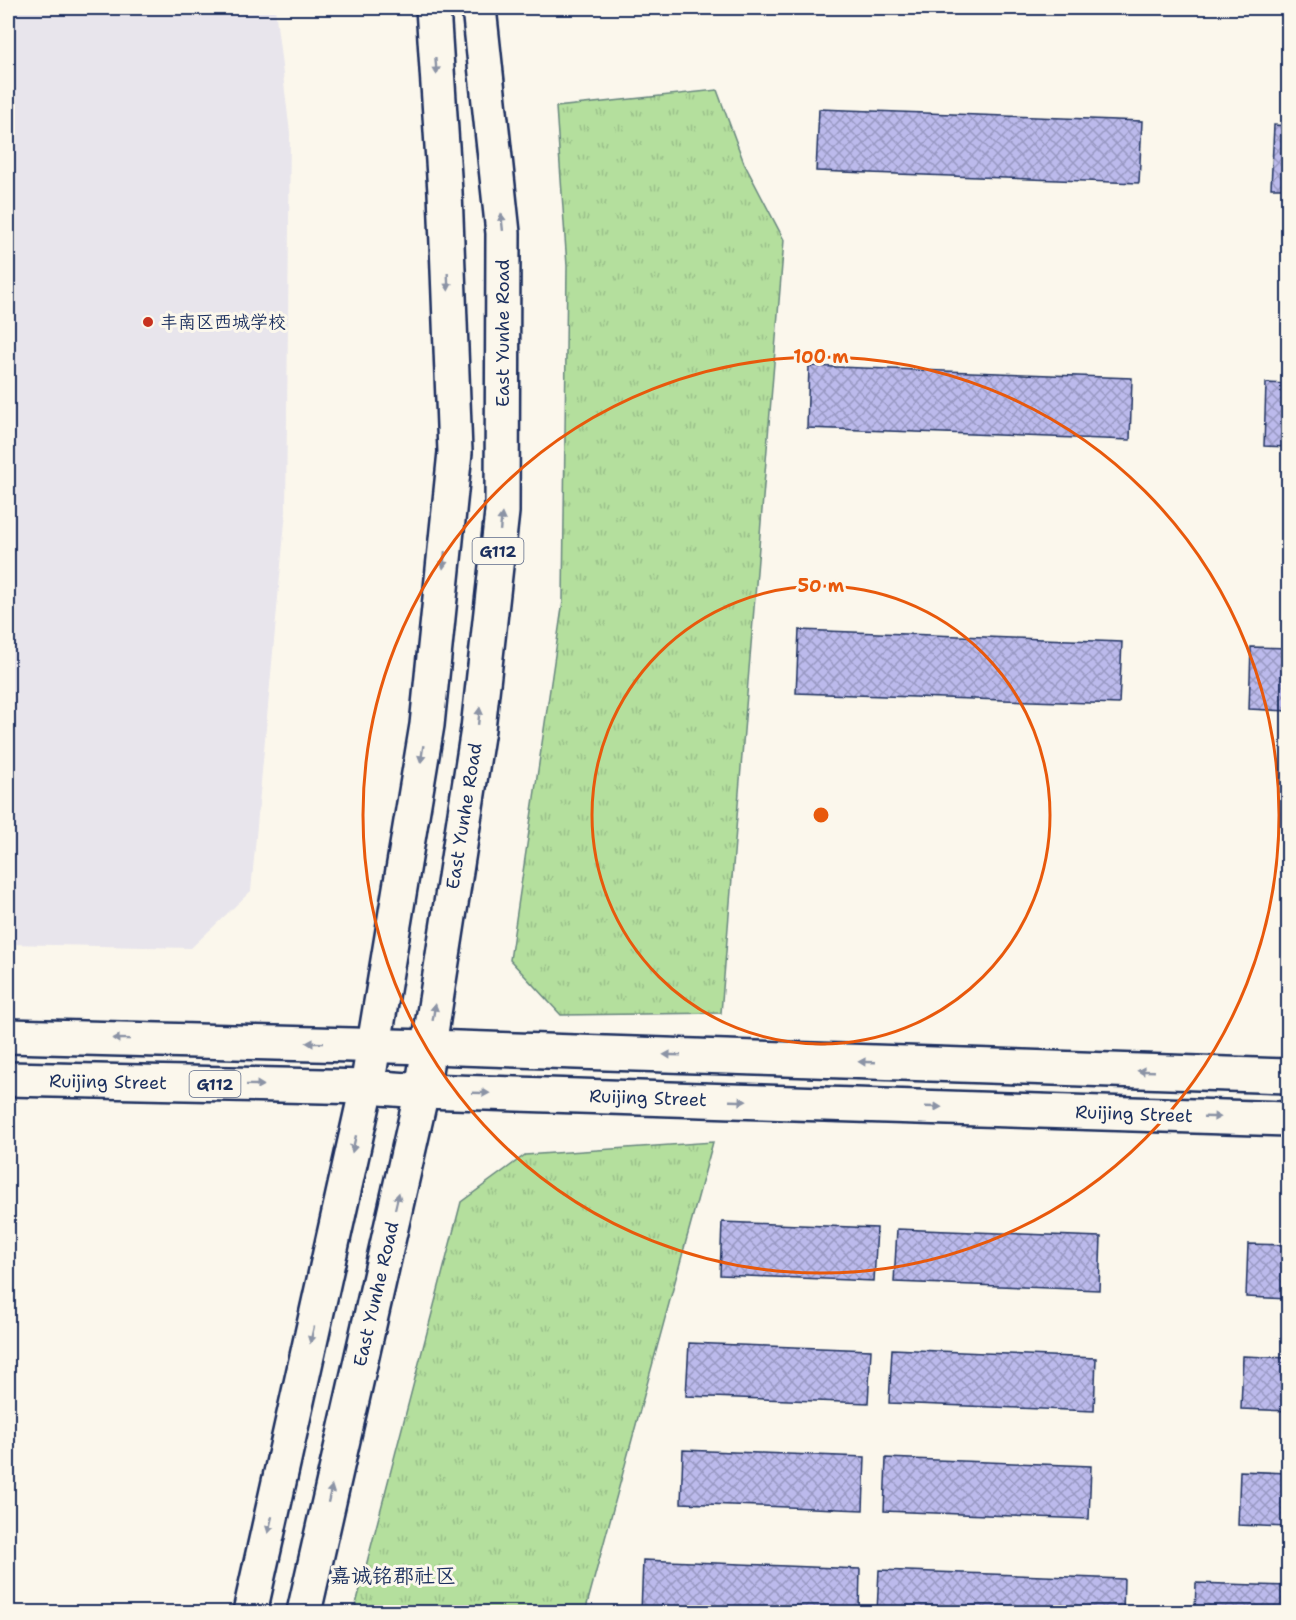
<svg xmlns="http://www.w3.org/2000/svg" width="1296" height="1620" font-family="'Shantell Sans','LXGW WenKai TC',sans-serif">
<defs>
<pattern id="park-tufts" width="24" height="20" patternUnits="userSpaceOnUse" patternTransform="scale(1.5)"><rect width="24" height="20" fill="#b4df9d"/><path d="M3 7l-1-3M5 7V3M7 7l1-3M15 17l-1-3M17 17v-4M19 17l1-3" fill="none" stroke="#9ac08a"/></pattern>
<pattern id="building-cross-hatch" width="8" height="8" patternUnits="userSpaceOnUse" patternTransform="scale(1.5)"><rect width="8" height="8" fill="#bcbaec"/><path d="M0 0l8 8M0 8l8-8" fill="none" stroke="#9898c2"/></pattern>
</defs>
<rect width="100%" height="100%" fill="#fbf7ec"/>
<filter id="ink" filterUnits="userSpaceOnUse"><feTurbulence type="fractalNoise" baseFrequency=".0167" numOctaves="2"/><feDisplacementMap in="SourceGraphic" scale="12" xChannelSelector="R" yChannelSelector="G"/><feConvolveMatrix kernelMatrix="1 2 1 2 8 2 1 2 1" color-interpolation-filters="sRGB"/></filter>
<g filter="url(#ink)">
<path fill="#e8e5ec" d="M8,8H275L290,133L286,511L251,891L191,948L8,944Z"/>
<g fill="url(#park-tufts)" stroke="#68877e" stroke-width="1.5">
<path d="M717,90L744,163L784,240L721,1013L561,1015L510,960L563,601L567,266L556,107Z"/>
<path d="M713,1142L585,1612H354L461,1202L525,1155Z"/>
</g>
<g fill="url(#building-cross-hatch)" stroke="#1b2f5e" stroke-width="1.5">
<path d="M819,109L1142,121L1139,183L816,171Z"/>
<path d="M1274,125L1288,126V188H1271Z"/>
<path d="M809,366L1132,378L1130,440L807,428Z"/>
<path d="M1266,383L1288,384V447L1264,446Z"/>
<path d="M799,630L1122,642L1119,704L796,693Z"/>
<path d="M1251,647L1288,648V711L1249,709Z"/>
<path d="M722,1222L877,1228L874,1281L720,1275Z"/>
<path d="M897,1229L1101,1237L1099,1290L894,1282Z"/>
<path d="M1248,1244L1288,1245V1299L1246,1297Z"/>
<path d="M689,1343L871,1350L868,1403L686,1396Z"/>
<path d="M892,1349L1096,1358L1094,1411L889,1403Z"/>
<path d="M1243,1356L1288,1358V1411L1241,1409Z"/>
<path d="M683,1450L865,1457L863,1510L681,1503Z"/>
<path d="M886,1458L1091,1466L1089,1519L884,1511Z"/>
<path d="M1240,1471L1288,1473V1527L1238,1525Z"/>
<path d="M643,1560L860,1569L859,1612H641Z"/>
<path d="M879,1570L1124,1579L1123,1612H877Z"/>
<path d="M1196,1583L1288,1586V1612H1195Z"/>
</g>
<g fill="none" stroke-linecap="round" stroke-linejoin="round">
<defs>
<g id="tertiary">
<path d="M429,1047L1288,1076"/>
<path d="M422,1091L1288,1119"/>
</g>
<g id="primary">
<path d="M250,1612L367,1087"/>
<path d="M304,1612L422,1091"/>
</g>
<g id="trunk">
<path d="M8,1036L429,1047"/>
<path d="M8,1079L367,1087L422,1091L478,729L502,512L503,233L479,8"/>
<path d="M367,1087L427,725L455,452L445,192L433,8"/>
</g>
</defs>
<use href="#tertiary" stroke="#1b2f5e" stroke-width="38"/>
<use href="#primary" stroke="#1b2f5e" stroke-width="38"/>
<use href="#trunk" stroke="#1b2f5e" stroke-width="38"/>
<use href="#tertiary" stroke="#fbf7ec" stroke-width="33"/>
<use href="#primary" stroke="#fbf7ec" stroke-width="33"/>
<use href="#trunk" stroke="#fbf7ec" stroke-width="33"/>
</g>
<defs><path id="oneway-solid" d="M-6-.8H1V-3.2L6.5 0L1 3.2V.8H-6Z" transform="scale(1.5)"/></defs>
<g fill="#8b93a5">
<use href="#oneway-solid" transform="translate(436 66) rotate(86)"/>
<use href="#oneway-solid" transform="translate(502 222) rotate(-96)"/>
<use href="#oneway-solid" transform="translate(448 282) rotate(88)"/>
<use href="#oneway-solid" transform="translate(501 522) rotate(-84)"/>
<use href="#oneway-solid" transform="translate(444 560) rotate(96)"/>
<use href="#oneway-solid" transform="translate(479 716) rotate(-84)"/>
<use href="#oneway-solid" transform="translate(422 754) rotate(99)"/>
<use href="#oneway-solid" transform="translate(434 1012) rotate(-81)"/>
<use href="#oneway-solid" transform="translate(121 1039) rotate(-179)"/>
<use href="#oneway-solid" transform="translate(315 1043) rotate(-179)"/>
<use href="#oneway-solid" transform="translate(672 1055) rotate(-178)"/>
<use href="#oneway-solid" transform="translate(867 1062) rotate(-178)"/>
<use href="#oneway-solid" transform="translate(1146 1071) rotate(-178)"/>
<use href="#oneway-solid" transform="translate(255 1085) rotate(1)"/>
<use href="#oneway-solid" transform="translate(481 1093) rotate(2)"/>
<use href="#oneway-solid" transform="translate(738 1101) rotate(2)"/>
<use href="#oneway-solid" transform="translate(933 1107) rotate(2)"/>
<use href="#oneway-solid" transform="translate(1212 1117) rotate(2)"/>
<use href="#oneway-solid" transform="translate(354 1144) rotate(103)"/>
<use href="#oneway-solid" transform="translate(397 1201) rotate(-77)"/>
<use href="#oneway-solid" transform="translate(312 1335) rotate(103)"/>
<use href="#oneway-solid" transform="translate(330 1494) rotate(-77)"/>
<use href="#oneway-solid" transform="translate(270 1525) rotate(103)"/>
</g>
</g>
<g fill="none" stroke="#e8590c" stroke-width="3">
<circle cx="821" cy="815" r="229"/>
<circle cx="821" cy="815" r="458"/>
</g>
<circle fill="#c8321e" stroke="#fbf7ec" stroke-width="2" cx="148" cy="322" r="6"/>
<g text-anchor="middle" dominant-baseline="central" stroke-width="6" stroke-linejoin="round" paint-order="stroke">
<g fill="#fbf7ec" stroke="#5e6b89" stroke-width="1.5">
<rect x="472.5" y="538" width="51" height="26" rx="4.5"/>
<rect x="189.5" y="1071" width="51" height="26" rx="4.5"/>
</g>
<g font-size="16" font-weight="bold" fill="#1b2f5e">
<text x="498" y="551">G112</text>
<text x="215" y="1084">G112</text>
</g>
<g font-size="18" fill="#1b2f5e" stroke="#fbf7ec" text-anchor="start">
<text x="160" y="322">丰南区西城学校</text>
</g>
<g font-size="18" fill="#1b2f5e" stroke="#fbf7ec">
<text transform="translate(503 333) rotate(-90)">East Yunhe Road</text>
<text transform="translate(464 816) rotate(-81)">East Yunhe Road</text>
<text transform="translate(108 1082) rotate(1)">Ruijing Street</text>
<text transform="translate(648 1098) rotate(2)">Ruijing Street</text>
<text transform="translate(1134 1114) rotate(2)">Ruijing Street</text>
<text transform="translate(376 1294) rotate(-77)">East Yunhe Road</text>
</g>
<g font-size="21" fill="#1b2f5e" stroke="#fbf7ec">
<text x="393" y="1576">嘉诚铭郡社区</text>
</g>
</g>
<circle cx="821" cy="815" r="9" fill="#e8590c" stroke="#fbf7ec" stroke-width="3"/>
<g font-size="18" text-anchor="middle" font-weight="bold" fill="#e8590c" stroke="#fbf7ec" stroke-width="6" stroke-linejoin="round" paint-order="stroke">
<text x="821" y="363">100 m</text>
<text x="821" y="592">50 m</text>
</g>
<rect width="1296" height="1620" fill="none" stroke="#fbf7ec" stroke-width="30"/>
<rect x="15" y="15" width="1266" height="1590" fill="none" stroke="#1b2f5e" stroke-width="2" filter="url(#ink)"/>
</svg>
